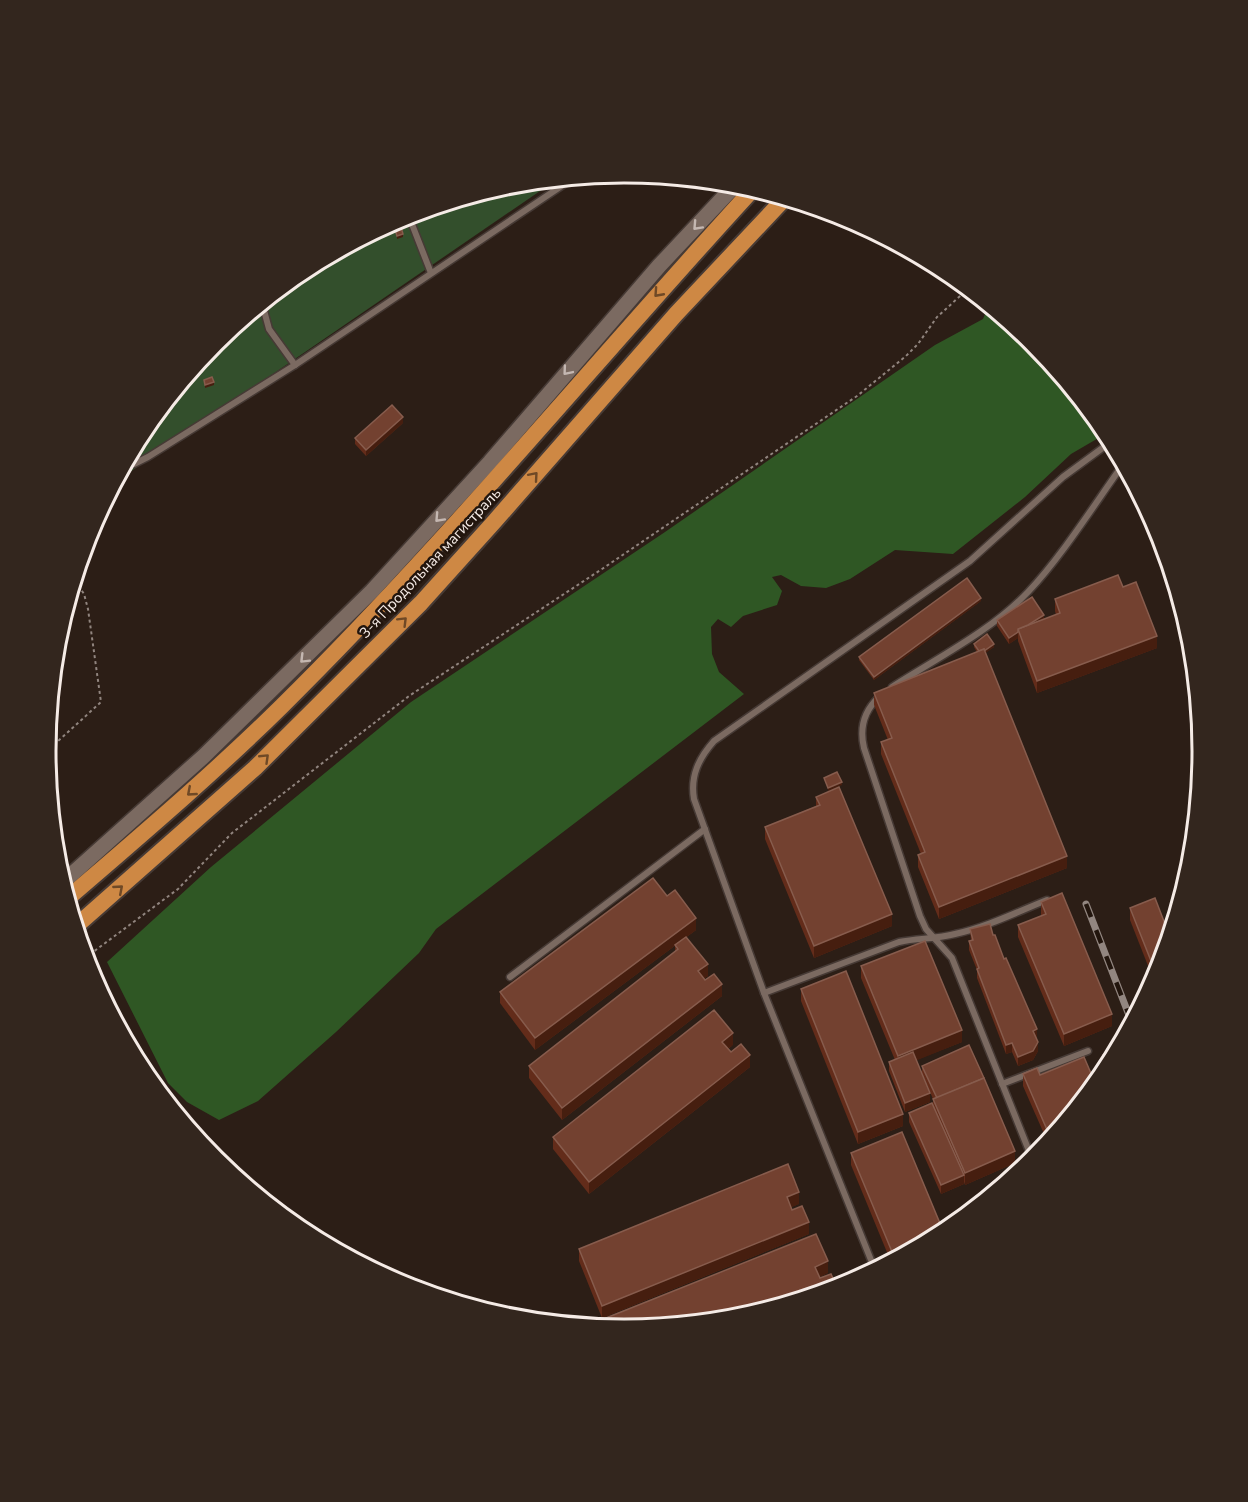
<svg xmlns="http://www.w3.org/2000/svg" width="1248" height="1502" font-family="'Nunito Sans',sans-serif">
<rect width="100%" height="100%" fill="#2c1e16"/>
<path fill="#334f2c" d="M559,178L114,483L143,429L215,341L303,269L403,216L511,183Z"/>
<path fill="#2f5724" d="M989,305L1034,342L1107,433L1071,454L1025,497L953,554L895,550L850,579L826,588L801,586L781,575L772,577L782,591L777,605L743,616L731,627L718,619L711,627L712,654L719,672L744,694L436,929L419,953L336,1032L258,1101L219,1120L187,1102L168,1083L107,962L211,867L411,702L665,532L935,345L983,319Z"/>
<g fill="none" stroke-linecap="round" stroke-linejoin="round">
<defs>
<g id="service">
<path d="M408,214L431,273"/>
<path d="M262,303L269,329L295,365"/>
<path d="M124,465L134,464L148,457L295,365L575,177"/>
<path d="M892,687C937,658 991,631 1028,592C1062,556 1094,505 1124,463"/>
<path d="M879,697C864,711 859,727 864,748L920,916L926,929L952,958L1033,1161"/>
<path d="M510,977L705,829"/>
<path d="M764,993L899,942C918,938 937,939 955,934C987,927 1017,912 1047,900"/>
<path d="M1002,1084L1088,1051"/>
<path d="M875,1270L764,993L694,799C690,776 699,758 714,741L970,561L1063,477L1112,441"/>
</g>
<path id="tertiary" d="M62,883L204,756L372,591L490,462L659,266L737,183"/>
<g id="trunk">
<path d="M67,899C140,836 213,774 282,706C448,542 596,360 754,188"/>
<path d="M75,927L255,768L421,603L494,522L676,314L785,198"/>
</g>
</defs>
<use href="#service" stroke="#463a35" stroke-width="9"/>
<use href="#tertiary" stroke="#463a35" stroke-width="18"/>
<use href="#trunk" stroke="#463a35" stroke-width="20"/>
<g stroke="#91857f" stroke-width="2" stroke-dasharray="3 3" stroke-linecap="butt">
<path d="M45,753L101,702L88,609L84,594L74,579"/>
<path d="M85,958L178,889L232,833L409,696L602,569L857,396L906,356L918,344L937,317L969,288"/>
</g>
<use href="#service" stroke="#7b6a61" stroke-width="6"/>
<use href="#tertiary" stroke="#7b6a61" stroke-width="15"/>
<use href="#trunk" stroke="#ce8844" stroke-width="16"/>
<defs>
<path id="rail" d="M1086,904L1132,1023"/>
</defs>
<use href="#rail" stroke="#928680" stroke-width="7"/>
<use href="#rail" stroke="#22150d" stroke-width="4.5" stroke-dasharray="14" stroke-linecap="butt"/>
</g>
<g fill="#632c1a">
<path d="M403,423L366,456L355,444V438Z"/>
<path d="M1123,587L1157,648L1037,693L1018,641V638L1009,644L997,626V620L1044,619L1056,615L1055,611V599Z"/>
<path d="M981,601L874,680L859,660V657Z"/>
<path d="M974,644L994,647L985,653L1067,868L939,919L918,867V855L921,854L881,754V742L888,740L874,705V693L977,652L974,647Z"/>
<path d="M816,797L892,926L814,958L765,839V827L816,806Z"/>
<path d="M667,896L696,930L535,1050L500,1003V992Z"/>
<path d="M1041,902L1112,1026L1064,1046L1018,937V925L1041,916Z"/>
<path d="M1130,908L1159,973L1154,981L1130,920Z"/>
<path d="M970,929L993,935L1037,1038L1036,1039L1038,1051L1033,1060L1018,1066L1012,1052L1006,1054L977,978V970L969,950V941H971Z"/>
<path d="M675,945L708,976L704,978L722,996L562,1120L529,1078V1066L675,952Z"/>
<path d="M861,966L962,1042L916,1060L922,1075V1066L1015,1163L965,1185L964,1182V1184L941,1194L909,1122V1113L933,1106V1099L923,1075L930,1102L905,1112L889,1071V1062L895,1060L861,978Z"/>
<path d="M801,989L903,1126L858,1144L801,1001Z"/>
<path d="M733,1045L728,1049L731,1052L750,1067L589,1194L553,1149V1137Z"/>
<path d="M1118,1049L1107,1070L1103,1061V1055Z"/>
<path d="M1023,1074L1040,1075L1096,1085L1048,1143L1023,1086Z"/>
<path d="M851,1153L944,1233L891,1262L851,1165Z"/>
<path d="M799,1204L791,1207L809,1234L602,1318L579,1261V1249Z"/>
<path d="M828,1273L819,1277L820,1278L836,1289L624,1330L606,1328V1318Z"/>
</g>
<g fill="#461e0f">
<path d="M403,234V237L397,239V236Z"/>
<path d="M214,382V385L205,388V385Z"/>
<path d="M403,417V423L366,456V450Z"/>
<path d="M981,598V601L874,680V677Z"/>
<path d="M1044,615V621L1018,631Z"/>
<path d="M1018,632V638L1009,644V638Z"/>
<path d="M1157,636V648L1037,693V681Z"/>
<path d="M994,644V647L980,657V654Z"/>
<path d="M842,782V785L828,791V788Z"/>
<path d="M1067,856V868L939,919V907Z"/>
<path d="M892,914V926L814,958V946Z"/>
<path d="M696,918V930L535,1050V1038Z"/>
<path d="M708,964V976L698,983V971Z"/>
<path d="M722,984V996L562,1120V1108Z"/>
<path d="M1112,1014V1026L1064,1046V1034Z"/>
<path d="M1037,1029V1038L1033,1040V1031Z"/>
<path d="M962,1030V1042L898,1068V1056Z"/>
<path d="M733,1033V1045L722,1053V1042Z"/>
<path d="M1038,1042V1051L1033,1060L1018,1066V1057Z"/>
<path d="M1012,1043V1052L1006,1054V1045Z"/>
<path d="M750,1055V1067L589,1194V1182Z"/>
<path d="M930,1093V1102L905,1112V1103Z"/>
<path d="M903,1114V1126L858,1144V1132Z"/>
<path d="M1015,1151V1163L965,1185V1173Z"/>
<path d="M964,1175V1184L941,1194V1185Z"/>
<path d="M799,1192V1204L787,1209V1197Z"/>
<path d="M809,1222V1234L602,1318V1306Z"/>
<path d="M828,1261V1273L815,1279V1267Z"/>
<path d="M836,1285V1289L804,1298Z"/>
</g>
<g fill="#734130" stroke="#875c4d" stroke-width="1.5">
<path d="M399,220L403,234L397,236L393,223Z"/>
<path d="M212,377L214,382L205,385L204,380Z"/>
<path d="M392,405L403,417L366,450L355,438Z"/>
<path d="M1118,575L1123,587L1136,582L1157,636L1037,681L1018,629L1060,613L1055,599Z"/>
<path d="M967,578L981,598L874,677L859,657Z"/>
<path d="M1032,597L1044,615L1028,625L1018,629V632L1009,638L997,620Z"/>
<path d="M987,634L994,644L984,651V649L979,651L974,644Z"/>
<path d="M984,649L1067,856L939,907L918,855L925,852L881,742L892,738L874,693Z"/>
<path d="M837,772L842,782L828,788L824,778Z"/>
<path d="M839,787L892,914L814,946L765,827L820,805L816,797Z"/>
<path d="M653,878L667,896L675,890L696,918L535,1038L500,992Z"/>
<path d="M1062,893L1112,1014L1064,1034L1018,925L1046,914L1041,902Z"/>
<path d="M1155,898L1170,937L1157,976L1130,908Z"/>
<path d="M990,924L993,935H995L1004,959L1006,958L1037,1029L1033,1031L1038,1042L1033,1051L1018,1057L1012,1043L1006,1045L977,969L979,968L969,941L973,940L970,929Z"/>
<path d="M686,937L708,964L698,971L705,980L714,974L722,984L562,1108L529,1066L678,949L675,945Z"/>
<path d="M925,941L962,1030L898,1056L861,966Z"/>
<path d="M846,971L903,1114L858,1132L801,989Z"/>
<path d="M714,1010L733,1033L722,1042L731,1052L741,1044L750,1055L589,1182L553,1137Z"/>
<path d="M969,1045L984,1078L937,1098L922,1066Z"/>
<path d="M1118,1049L1108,1067L1103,1055Z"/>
<path d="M913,1052L930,1093L905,1103L889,1062Z"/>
<path d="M1084,1057L1096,1085L1051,1139L1023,1074L1037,1068L1040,1075Z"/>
<path d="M984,1078L1015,1151L965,1173L933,1099Z"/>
<path d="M932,1103L964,1175L941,1185L909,1113Z"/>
<path d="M902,1132L944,1233L895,1259L851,1153Z"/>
<path d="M788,1164L799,1192L787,1197L792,1210L802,1206L809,1222L602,1306L579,1249Z"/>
<path d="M816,1234L828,1261L815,1267L820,1278L831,1274L836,1285L804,1298L737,1319L624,1330L611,1329L606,1318Z"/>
</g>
<defs><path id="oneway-chevron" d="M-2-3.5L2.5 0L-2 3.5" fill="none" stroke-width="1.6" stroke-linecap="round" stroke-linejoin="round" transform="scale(1.5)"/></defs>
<g stroke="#c4b7b1">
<use href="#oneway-chevron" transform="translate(697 226) rotate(133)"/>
<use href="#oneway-chevron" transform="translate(567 371) rotate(130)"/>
<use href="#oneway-chevron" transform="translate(439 518) rotate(133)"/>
<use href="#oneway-chevron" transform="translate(304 659) rotate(135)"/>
</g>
<g stroke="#6f4926">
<use href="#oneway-chevron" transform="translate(658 293) rotate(132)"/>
<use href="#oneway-chevron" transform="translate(534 476) rotate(-49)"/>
<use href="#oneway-chevron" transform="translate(403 621) rotate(-45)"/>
<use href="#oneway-chevron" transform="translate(265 758) rotate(-44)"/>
<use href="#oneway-chevron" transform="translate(191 792) rotate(139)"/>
<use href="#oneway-chevron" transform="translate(119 889) rotate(-41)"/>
</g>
<g text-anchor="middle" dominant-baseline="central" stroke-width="5" stroke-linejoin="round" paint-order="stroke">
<g font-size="15" fill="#f5ebe6" stroke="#22150d">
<text transform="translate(430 563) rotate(-47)">3-я Продольная магистраль</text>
</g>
</g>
<path d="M0 0H1248V1502H0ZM56 751a568 568 0 1 1 1136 0a568 568 0 1 1-1136 0Z" fill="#33261e" fill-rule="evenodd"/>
<path fill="none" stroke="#f5ebe6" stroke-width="3" d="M56 751a568 568 0 1 1 1136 0a568 568 0 1 1-1136 0Z"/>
</svg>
